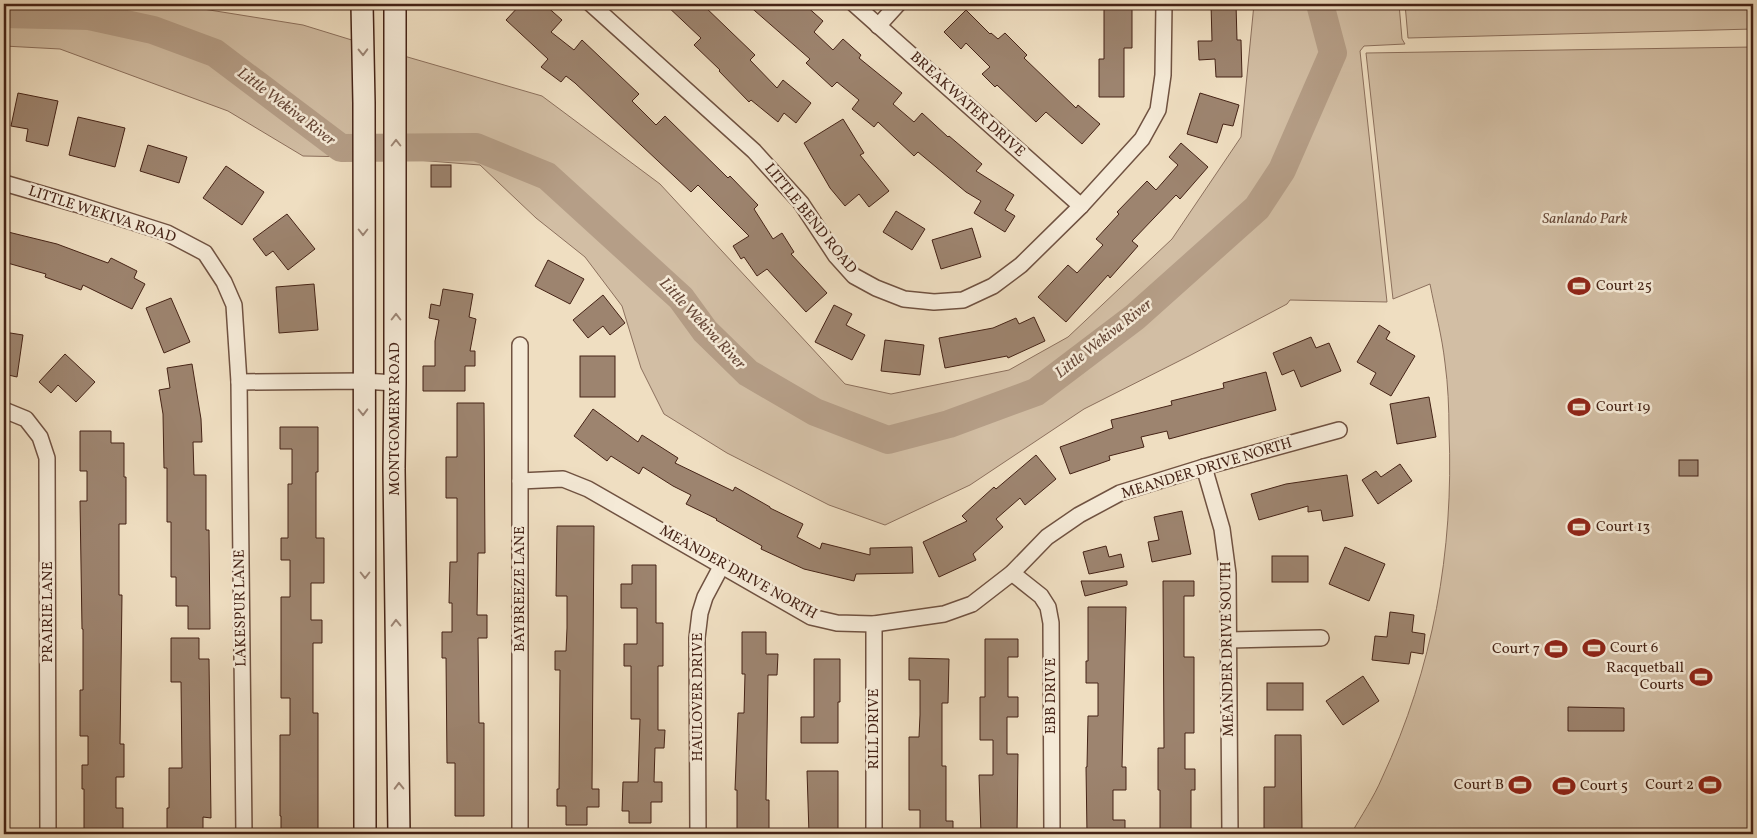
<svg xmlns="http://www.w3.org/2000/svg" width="1757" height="838" font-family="Vollkorn,serif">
<rect width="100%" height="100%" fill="#efdec1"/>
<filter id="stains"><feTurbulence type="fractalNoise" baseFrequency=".004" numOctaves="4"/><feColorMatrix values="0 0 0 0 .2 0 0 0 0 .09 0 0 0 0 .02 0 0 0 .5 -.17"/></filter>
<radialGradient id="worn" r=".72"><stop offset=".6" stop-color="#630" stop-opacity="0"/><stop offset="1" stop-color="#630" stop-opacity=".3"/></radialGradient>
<g fill="#d2bea4" stroke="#8c705d">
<path d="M4,4H172L303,25L355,41V157L303,156L228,111L60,49L4,46Z"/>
<path d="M1254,4H1399L1402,39L1405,44L1364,46L1360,51L1387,302L1290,300L1287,304L1189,356L1084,409L970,485L885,525L829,505L727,453L664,414L641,368L622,306L585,257L536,218L480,165L404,159V56L542,96L660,184L845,384L891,394L1009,370L1068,337L1172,239L1241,137Z"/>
<path d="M1405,4H1753V29L1408,38Z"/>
<path d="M1753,47V834H1351C1361,816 1374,797 1382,778C1433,669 1454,550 1449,431C1449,408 1448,385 1445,363C1442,336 1435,310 1430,284L1393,299L1366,53Z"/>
</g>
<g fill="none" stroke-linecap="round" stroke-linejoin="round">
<path stroke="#b59e87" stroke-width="28" d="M4,14L89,16L153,30L215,53L341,148L476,147L547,176L681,298L705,331L748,373L815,412L888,440L949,424L1036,392L1135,317L1257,208L1282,170L1333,53L1320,4"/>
</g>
<g fill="#9d846f" stroke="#452316">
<path d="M521,4H544L562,20L551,32L574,50L582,40L639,94L632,101L656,125L665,116L728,178L730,176L758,205L754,209L773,239L782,233L794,252L791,254L827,293L806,312L767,269L757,276L744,257L741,259L733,246L749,236L698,185L691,192L575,83L566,76L561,82L541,67L548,59L506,20Z"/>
<path d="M665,4H702L755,55L750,60L777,88L783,80L811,103L796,123L784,113L778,122L751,100L749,102L719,71L720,70L694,45L701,38Z"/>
<path d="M747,4H804L823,21L814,32L833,50L843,39L861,55L859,58L902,93L893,104L914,122L922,113L948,137L949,136L982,164L976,171L1014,195L1005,210L1015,216L1005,232L974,213L981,201L966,192L918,152L914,156L878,122L874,127L852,109L859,100L837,82L832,87L806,63L810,59Z"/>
<path d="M1104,4H1132V48H1124V97H1099V59H1104Z"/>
<path d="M1211,4H1236L1237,40H1241L1242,77H1216L1215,59L1199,60L1198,41H1212Z"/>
<path d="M966,10L990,34L991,33L998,39L1005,33L1027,55L1024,58L1076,108L1078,105L1100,124L1082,144L1046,112L1036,122L997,85L995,87L982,74L990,67L966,43L961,49L944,32Z"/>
<path d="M18,93L58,101L48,146L26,141L28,129L11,126Z"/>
<path d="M1200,93L1239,105L1233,126L1223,124L1217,143L1187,134Z"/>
<path d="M78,117L125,128L115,167L69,155Z"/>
<path d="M843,119L864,153L860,155L889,191L869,207L859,194L845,206L830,188L804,143Z"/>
<path d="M1181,143L1208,167L1180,199L1176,195L1132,241L1138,246L1110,278L1108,275L1066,322L1038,297L1068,265L1077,273L1103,245L1096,239L1119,214L1117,212L1147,181L1156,190L1178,165L1169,157Z"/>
<path d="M148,145L187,157L179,183L140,171Z"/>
<rect x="431" y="165" width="20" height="22"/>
<path d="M226,166L264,192L242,225L203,198Z"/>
<path d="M896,211L925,229L912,250L883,232Z"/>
<path d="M287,214L315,249L288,270L273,251L266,256L253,239Z"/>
<path d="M972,228L981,257L941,269L932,240Z"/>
<path d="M4,231L57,244L108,263L111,258L137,271L134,278L145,284L132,309L83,285L81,290L45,277L46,274L4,262Z"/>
<path d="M548,260L584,279L570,304L535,286Z"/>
<path d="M314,284L318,330L279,333L276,287Z"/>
<path d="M443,289L473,294L469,317L476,319L470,351H475V366H465V391H423V366H435V341L439,320L429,318L431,304L440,306Z"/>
<path d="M603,295L625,323L610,335L603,326L588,338L573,320Z"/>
<path d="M171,298L190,342L164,353L146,308Z"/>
<path d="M834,305L852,314L846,325L865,335L852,360L815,342Z"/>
<path d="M1034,317L1045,341L1008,358L1007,356L945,368L939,338L993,328L1016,318L1019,324Z"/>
<path d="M1379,325L1390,332L1386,339L1415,356L1391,396L1370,384L1376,373L1357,362Z"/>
<path d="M4,332L23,335L17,377L4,374Z"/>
<path d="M1311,337L1316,348L1329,343L1341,371L1301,387L1294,370L1282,375L1273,353Z"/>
<path d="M885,340L924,345L920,375L881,371Z"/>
<path d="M65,354L95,382L76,402L58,385L51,393L39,382Z"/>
<rect x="580" y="356" width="35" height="41"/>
<path d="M192,364L201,419L202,442H193L194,475H206V530H209L210,629H188V606H176V577H171V522H167V468H164L163,414L159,390L170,388L167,368Z"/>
<path d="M1266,372L1276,410L1169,439L1167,431L1141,437L1144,447L1109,456L1110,460L1070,474L1060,447L1113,428L1111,420L1172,405L1171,401L1224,388L1223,383Z"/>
<path d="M1429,397L1436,437L1397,444L1390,404Z"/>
<path d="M457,403H484L485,553H478L477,615H487V638H478L479,723H484V816H455V763H447L446,658H442V632H452V603H449L450,562H457V498H446V457H457Z"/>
<path d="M593,409L638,442L642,435L678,458L675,463L733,491L735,487L770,507V508L803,524L797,537L820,549L822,543L870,555V548L912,547L913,573L856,574L854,581L804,569L761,549L762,546L716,520L717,519L686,504L691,495L673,486L643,467L639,474L611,456L607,461L574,436Z"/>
<path d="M280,427H318V472H316V538H324V583H311V620H322V643H313V713H318V834H281V816H280V735H290V698H281V597H290V560H281V538H288V484H292V449H280Z"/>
<path d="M80,431H111V443H124V477H126V524H119V595H122L120,744H124V777H116V808H123V834H84V789H82V765H88V736H80V690H83V629H82L80,501H87V471H80Z"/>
<path d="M1036,455L1056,479L1025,505L1020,498L996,519L1003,527L973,554L976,560L939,577L923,542L967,521L962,516L994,487L996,489Z"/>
<rect x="1679" y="460" width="19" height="16"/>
<path d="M1400,464L1412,481L1378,504L1362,480L1376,471L1381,477Z"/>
<path d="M1347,475L1353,516L1323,521L1321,510L1308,512V506L1259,520L1251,494L1286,484Z"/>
<path d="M1182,511L1191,554L1152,562L1148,542L1159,540L1154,517Z"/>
<path d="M557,526H594L592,789H599V807H587V825H566V806H557V789H559L560,670H555V651H566L567,628V596H556Z"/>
<path d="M1106,546L1109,557L1121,554L1124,567L1089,574L1083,552Z"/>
<path d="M1345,547L1385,564L1369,601L1329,584Z"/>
<rect x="1272" y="556" width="36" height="26"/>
<path d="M632,565H656V623H663V666H658V730H665L664,748H655L654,782H662V802H651V823H629V811H622L623,782H638L640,719H631V666H624V644H637V608H621V584H632Z"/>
<path d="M1081,581H1127V585L1085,596Z"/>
<path d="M1163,581H1194V596H1184V657H1194V733H1185V769H1195V790H1191V834H1160V790H1158V748H1164Z"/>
<path d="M1088,607H1126L1122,767H1126V790H1113V820H1125V834H1087L1086,767H1087L1088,716H1098V683H1086V661H1088Z"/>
<path d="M1390,612L1414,615L1412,632L1425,634L1423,654L1411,652L1409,664L1372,660L1375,636L1387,637Z"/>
<path d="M742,632H766V654H778L777,675H768L766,800H769V834H737V790H735L738,713H744L745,674H742Z"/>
<path d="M171,638H199V659H209L211,818L203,817V834H175V831H167V808H169V768H182L181,682H171Z"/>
<path d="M985,639H1018V657H1008V697H1018V717H1007V754H1018L1017,834H981L979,775H993V740H980V697H985Z"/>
<path d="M909,658L949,659L948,703H942V766H946V821H953V834H920V810H909V737H919L920,715V680H909Z"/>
<path d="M814,659H840V702H838V743H801V717H814Z"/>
<path d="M1363,676L1379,701L1343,725L1326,701Z"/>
<rect x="1267" y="683" width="36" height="27"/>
<path d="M1568,707L1624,708V731H1568Z"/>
<path d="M1275,735H1301L1302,830H1264V787H1275Z"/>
<path d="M807,771H838V834H809Z"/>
</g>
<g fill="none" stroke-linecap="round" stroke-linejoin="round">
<defs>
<g id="street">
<path d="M591,4L754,151L801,203L836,256L854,276L876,288L904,299L934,302L963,300L993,286L1021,265L1081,206L1142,139L1158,110L1163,75L1164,4"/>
<path d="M854,4L1081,206"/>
<path d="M878,26L898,4"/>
<path d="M4,183L76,204L167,233L205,253L224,282L234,305L239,382L244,834"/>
<path d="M520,345V834"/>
<path d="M239,382L363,381L395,383"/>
<path d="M4,410L26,419L40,437L47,458L48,834"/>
<path d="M1204,467L1222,529L1228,574L1230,834"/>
<path d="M520,481L563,479L588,489L811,617L837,623L874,624L944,614L972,604L1012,573L1047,537L1079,515L1120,493L1204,467L1339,430"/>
<path d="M1012,573L1041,596L1048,607L1051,623L1052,834"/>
<path d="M1229,640L1321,638"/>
<path d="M698,834L697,638L700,613L705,597L722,565"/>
<path d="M874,834V624"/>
</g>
<g id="secondary">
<path d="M362,4L364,103L365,834"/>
<path d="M395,4V383L394,469L399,834"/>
</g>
</defs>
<use href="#street" stroke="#705241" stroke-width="18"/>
<use href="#secondary" stroke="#452316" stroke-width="24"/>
<use href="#street" stroke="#f5ead7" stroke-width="15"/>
<use href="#secondary" stroke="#f5ead7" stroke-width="21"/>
</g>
<defs><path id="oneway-chevron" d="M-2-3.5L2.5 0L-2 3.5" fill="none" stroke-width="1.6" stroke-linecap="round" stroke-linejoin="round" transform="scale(1.25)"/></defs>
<g stroke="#9d8676">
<use href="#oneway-chevron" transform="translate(363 52) rotate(89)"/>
<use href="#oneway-chevron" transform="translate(396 143) rotate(-90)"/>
<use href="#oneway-chevron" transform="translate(363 232) rotate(90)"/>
<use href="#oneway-chevron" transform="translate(396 317) rotate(-90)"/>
<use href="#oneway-chevron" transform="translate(363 412) rotate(89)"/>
<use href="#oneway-chevron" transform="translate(365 575) rotate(90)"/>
<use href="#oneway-chevron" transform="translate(396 623) rotate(-91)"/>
<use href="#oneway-chevron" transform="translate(399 786) rotate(-91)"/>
</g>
<defs>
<symbol id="stadium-bare" viewBox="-9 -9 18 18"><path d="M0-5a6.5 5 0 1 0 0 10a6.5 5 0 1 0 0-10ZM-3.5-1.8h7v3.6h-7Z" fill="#8f2418" stroke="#f5ead7" stroke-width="2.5" paint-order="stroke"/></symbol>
</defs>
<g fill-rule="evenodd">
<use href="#stadium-bare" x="1563" y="270" width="32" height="32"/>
<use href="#stadium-bare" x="1563" y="391" width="32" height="32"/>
<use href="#stadium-bare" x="1563" y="511" width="32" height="32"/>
<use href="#stadium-bare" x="1578" y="632" width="32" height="32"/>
<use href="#stadium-bare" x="1540" y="633" width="32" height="32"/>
<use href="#stadium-bare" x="1685" y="661" width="32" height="32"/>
<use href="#stadium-bare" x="1504" y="769" width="32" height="32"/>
<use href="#stadium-bare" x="1694" y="769" width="32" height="32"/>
<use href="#stadium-bare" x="1548" y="770" width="32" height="32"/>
</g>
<g text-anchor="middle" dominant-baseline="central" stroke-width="5" stroke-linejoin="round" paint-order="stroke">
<g font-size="15" fill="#452316" stroke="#f5ead7">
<text transform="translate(967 105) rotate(42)">BREAKWATER DRIVE</text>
<text transform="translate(102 215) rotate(18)">LITTLE WEKIVA ROAD</text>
<text transform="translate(810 219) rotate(51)">LITTLE BEND ROAD</text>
<text transform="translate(395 419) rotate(-90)">MONTGOMERY ROAD</text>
<text transform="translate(1207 469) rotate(-17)">MEANDER DRIVE NORTH</text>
<text transform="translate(738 573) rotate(29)">MEANDER DRIVE NORTH</text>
<text transform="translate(520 589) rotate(-90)">BAYBREEZE LANE</text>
<text transform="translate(241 608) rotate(-91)">LAKESPUR LANE</text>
<text transform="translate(48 612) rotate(-90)">PRAIRIE LANE</text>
<text transform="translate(1228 649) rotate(-91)">MEANDER DRIVE SOUTH</text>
<text transform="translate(1051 696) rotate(-90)">EBB DRIVE</text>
<text transform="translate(698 697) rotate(-90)">HAULOVER DRIVE</text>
<text transform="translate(874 729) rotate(-90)">RILL DRIVE</text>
</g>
<g font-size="15" font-style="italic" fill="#684a3a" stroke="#f5ead7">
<text x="1585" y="219">Sanlando Park</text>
</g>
<g font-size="15" fill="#452316" stroke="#f5ead7" text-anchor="start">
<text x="1596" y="286">Court 25</text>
<text x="1596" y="407">Court 19</text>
<text x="1596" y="527">Court 13</text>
<text x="1610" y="648">Court 6</text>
<text x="1540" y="649" text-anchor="end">Court 7</text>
<text x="1684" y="668" text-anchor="end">Racquetball<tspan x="1684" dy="17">Courts</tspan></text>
<text x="1504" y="785" text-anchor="end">Court B</text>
<text x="1694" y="785" text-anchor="end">Court 2</text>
<text x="1580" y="786">Court 5</text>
</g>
<g font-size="16" font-style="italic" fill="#674838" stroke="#f5ead7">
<text transform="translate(286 107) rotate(37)">Little Wekiva River</text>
<text transform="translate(702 324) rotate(47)">Little Wekiva River</text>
<text transform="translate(1104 339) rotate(-38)">Little Wekiva River</text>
</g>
</g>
<rect width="1757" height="838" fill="none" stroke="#efdec1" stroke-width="20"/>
<rect x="5" y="5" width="1747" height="828" fill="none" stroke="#452316" stroke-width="2.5"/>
<rect x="10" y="10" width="1737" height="818" fill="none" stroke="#452316"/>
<rect width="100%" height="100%" filter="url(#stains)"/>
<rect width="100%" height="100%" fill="url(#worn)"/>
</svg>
